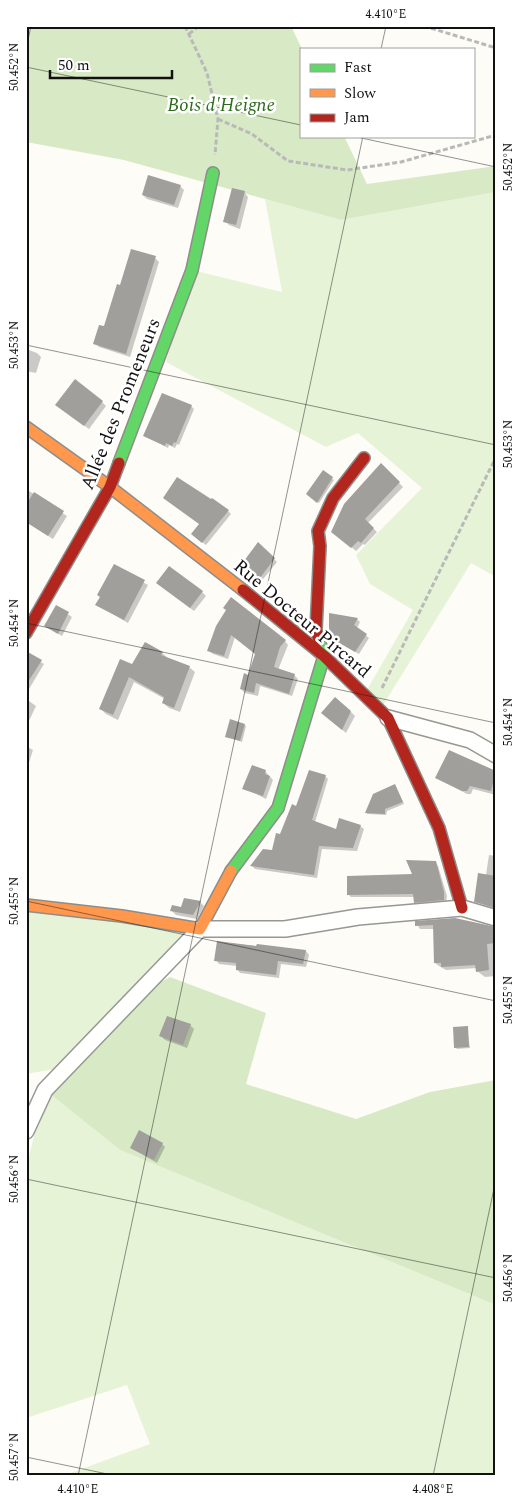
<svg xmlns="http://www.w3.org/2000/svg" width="522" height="1502" font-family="Spectral,serif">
<rect width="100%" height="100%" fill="#fdfcf7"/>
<g fill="#e7f3d7">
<path d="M496,192V577L471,563L380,710L364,695L413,610L370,584L356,555L422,488L358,433L326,447L166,362L192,270L282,292L265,199L341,220Z"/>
<path d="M26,898L200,929L66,1067L26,1074Z"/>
<path d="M45,1090L120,1150L496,1305V1476H62L150,1444L127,1385L26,1418V1169Z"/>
</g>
<g fill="#d8eac5">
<path d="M26,26H291L302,49L301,136H344L367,184L496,166V192L341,220L124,160L26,142Z"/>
<path d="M170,977L266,1013L246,1084L356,1119L430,1092L496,1080V1305L120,1150L45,1090L133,997Z"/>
</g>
<g fill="#0003">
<path d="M180,186L184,190L178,208L147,199L143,195Z"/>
<path d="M244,192L248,197L240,229L229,225L225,221Z"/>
<path d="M155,258L159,262L130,357L99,347L95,343L104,328L121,287Z"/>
<path d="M26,349L37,353L41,357L36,373L26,371Z"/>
<path d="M102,402L106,406L89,429L61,409Z"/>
<path d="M191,406L194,409L179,445L177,444L175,448L169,445L168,448L145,436Z"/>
<path d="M381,465L403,487L368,523L377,532L365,545L363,544L356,551L337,535Z"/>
<path d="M323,472L334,480L319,503L308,494Z"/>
<path d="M26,489L67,516L53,539L26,522L28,504L26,503Z"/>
<path d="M228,511L231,514L206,545L196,537L200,524Z"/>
<path d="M258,544L277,562L259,584L242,572Z"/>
<path d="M114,566L148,585L128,623L97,605Z"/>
<path d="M162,587L202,592L206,596L194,611Z"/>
<path d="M57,607L72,617L62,636L46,626Z"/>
<path d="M331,614L357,619L360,622L357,628L369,638L359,654L336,641Z"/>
<path d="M217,626L285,641L288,645L278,670L294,675L298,679L292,696L260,686L258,696L245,693L241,689L249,676L256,654L235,637L228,659L213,654L209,651Z"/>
<path d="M26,653L44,664L26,694Z"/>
<path d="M162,653L168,658L189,667L195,672L180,712L169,708L163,703L165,699L134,682L118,720L106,714L101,709L132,665Z"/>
<path d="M26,699L36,706L27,725H26Z"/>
<path d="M351,712L355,716L346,733L327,717Z"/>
<path d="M245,725L246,726L242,742L227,736Z"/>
<path d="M26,746L33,750L26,772Z"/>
<path d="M265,771L273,780L266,799L244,788Z"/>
<path d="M496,772V795L473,789L471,794H467L437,778Z"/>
<path d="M325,776L328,779L315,822L337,831L360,826L364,829L357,851L322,849L317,878L255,869L252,866L273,852L297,807Z"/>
<path d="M395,785L404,804L387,811L386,815L368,814L366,813Z"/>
<path d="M489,855L496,856V910L475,901L486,875Z"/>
<path d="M435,862L438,866L447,896L446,903L418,905L415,897H351L348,894L414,876Z"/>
<path d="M200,902L204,906L197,919L176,915L172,911Z"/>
<path d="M416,923L496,928V976L485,977L477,971V968L446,970L439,966L435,963L434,929H420Z"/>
<path d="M218,942L306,951L309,955L306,967L281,964L279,978L240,973L237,969V966L219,964L216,960Z"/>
<path d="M190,1025L194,1029L187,1048L165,1040L161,1036Z"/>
<path d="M467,1028L470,1048L457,1049L455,1047Z"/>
<path d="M162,1144L165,1147L157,1163L131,1148Z"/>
</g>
<g fill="#a19f9c">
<path d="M148,175L181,185L174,205L142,195Z"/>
<path d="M232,188L245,191L236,225L223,222Z"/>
<path d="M131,249L156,256L126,354L93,344L99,325L104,326L117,284L120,285Z"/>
<path d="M75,379L103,401L84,426L55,405Z"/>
<path d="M162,393L192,405L176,443L174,442L172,446L166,443L165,446L143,436Z"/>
<path d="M381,463L400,482L365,519L374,528L361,543L358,541L351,548L331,532L344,504Z"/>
<path d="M323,470L333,477L317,503L306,494Z"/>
<path d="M177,477L211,499L212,498L229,510L202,543L191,534L199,524L163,498Z"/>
<path d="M34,492L64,511L48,536L26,522V505Z"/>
<path d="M258,542L275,558L256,583L238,569Z"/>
<path d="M114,564L145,580L124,620L95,605L100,597L97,595Z"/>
<path d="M169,566L203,591L190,608L156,583Z"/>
<path d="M231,597L286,640L280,647L274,667L295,674L289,694L256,683L254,693L240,689L244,673L248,675L255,654L231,635L224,656L207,651L216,626L226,610L223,608Z"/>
<path d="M56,605L69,612L58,634L44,626Z"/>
<path d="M329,613L358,618L354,625L367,634L355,652L331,638L329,628Z"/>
<path d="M145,642L163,652L161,655L190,666L174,708L162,703L164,697L129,677L113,715L99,709L120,659L132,664Z"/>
<path d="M26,651L42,660L26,685Z"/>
<path d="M335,697L351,711L342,730L321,713Z"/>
<path d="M230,719L245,724L240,741L225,737Z"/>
<path d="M449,750L496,771L491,791L470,786L467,791H462L435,778Z"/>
<path d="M252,765L266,770L265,774L270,776L263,796L242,789Z"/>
<path d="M309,770L326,775L312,820L336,829L339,818L361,825L353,848L319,846L314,875L250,866L263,849L272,850L276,833L280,834L292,804L296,806Z"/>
<path d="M395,784L403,802L385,809V814L365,813L373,794Z"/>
<path d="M406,860L436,861L444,892V900L414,903L413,894L347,895V876L412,874Z"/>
<path d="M478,873L496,876V908L474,902Z"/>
<path d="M184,898L201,901L193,915L170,911L172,905L181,907Z"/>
<path d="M455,918L496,927V943L487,944L489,970L476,972L475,965L441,967V963H434L433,925L415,926V921Z"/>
<path d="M217,941L256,946L257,944L306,950L303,964L278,961L276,975L236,970V963L214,961Z"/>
<path d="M167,1016L191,1024L183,1045L159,1036Z"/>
<path d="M468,1026L469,1047L454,1048L453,1027Z"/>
<path d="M139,1130L163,1143L154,1160L130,1148Z"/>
</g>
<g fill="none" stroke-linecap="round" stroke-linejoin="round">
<defs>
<g id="street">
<path d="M388,718L470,740L496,755"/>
<path d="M26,1131L45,1090L200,929H285L358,917L462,908L496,918"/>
</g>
<g id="fast">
<path d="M119,463L192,270L213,173"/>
<path d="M231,871L278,808L324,656L319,640"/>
</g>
<g id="slow">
<path d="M26,427L110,487L243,590"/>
<path d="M26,905L122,916L200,929L231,871"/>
</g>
<g id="jam">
<path d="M243,590L324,656L388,718L439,828L462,908"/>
<path d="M26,633L110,487L119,463"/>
<path d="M319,640L316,630L320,546L318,531L333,498L364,458"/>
</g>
</defs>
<use href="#street" stroke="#979795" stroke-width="18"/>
<use href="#fast" stroke="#8e8d8b" stroke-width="14"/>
<use href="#slow" stroke="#8e8d8b" stroke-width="14"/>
<use href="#jam" stroke="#8e8d8b" stroke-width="14"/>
<g stroke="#b9b9b8" stroke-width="3" stroke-dasharray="5 2.5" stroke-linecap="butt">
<path d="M185,26L207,73L218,119L215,155"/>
<path d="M424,26L496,48"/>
<path d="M189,34L199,26"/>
<path d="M218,119L252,134L288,161L347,170L401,162L496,135"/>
<path d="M382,688L496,457"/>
</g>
<use href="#street" stroke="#fffffe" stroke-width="15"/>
<use href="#fast" stroke="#63d668" stroke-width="11"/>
<use href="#slow" stroke="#ff974d" stroke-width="11"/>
<use href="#jam" stroke="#b3261e" stroke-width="11"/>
</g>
<path fill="none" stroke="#111" stroke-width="1" stroke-opacity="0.45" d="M26,49L31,26M381,49L386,26M26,67L301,125M352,136L496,167M26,345L496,445M26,623L496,723M26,901L496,1001M26,1179L496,1278M26,1457L117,1476M78,1476L363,136M433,1476L496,1179"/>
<g text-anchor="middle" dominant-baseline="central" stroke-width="5" stroke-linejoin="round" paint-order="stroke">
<g font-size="19" font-style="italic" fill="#2f6b1f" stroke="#fff">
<text x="221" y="105">Bois d'Heigne</text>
</g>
<g font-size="19" fill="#111" stroke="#fff">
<text transform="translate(121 404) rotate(-68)">Allée des Promeneurs</text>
<text transform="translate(302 619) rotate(40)">Rue Docteur Pircard</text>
</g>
</g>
<rect width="522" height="1502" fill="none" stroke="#ffffff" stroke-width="55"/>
<rect x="300" y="48" width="175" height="90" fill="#ffffff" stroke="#a0a0a0"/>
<rect x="310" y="64" width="25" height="8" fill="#63d668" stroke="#a0a0a0"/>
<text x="344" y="72" font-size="15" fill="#111111">Fast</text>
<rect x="310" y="89" width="25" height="8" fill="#ff974d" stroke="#a0a0a0"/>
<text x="344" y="98" font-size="15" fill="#111111">Slow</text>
<rect x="310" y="114" width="25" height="8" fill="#b3261e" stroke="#a0a0a0"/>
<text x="344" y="122" font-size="15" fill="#111111">Jam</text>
<path d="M50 70v8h122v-8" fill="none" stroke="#111111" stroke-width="2.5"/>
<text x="58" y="70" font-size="15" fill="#111111" stroke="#ffffff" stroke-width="4" paint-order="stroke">50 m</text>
<rect x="28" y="28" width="466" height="1446" fill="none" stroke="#111" stroke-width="2"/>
<g font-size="12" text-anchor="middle" fill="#111">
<text x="386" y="18">4.410°E</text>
<text transform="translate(14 67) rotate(-90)" y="4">50.452°N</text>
<text transform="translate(508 167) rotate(-90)" y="4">50.452°N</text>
<text transform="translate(14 345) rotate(-90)" y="4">50.453°N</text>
<text transform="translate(508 444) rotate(-90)" y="4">50.453°N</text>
<text transform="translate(14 623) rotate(-90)" y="4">50.454°N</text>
<text transform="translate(508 722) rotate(-90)" y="4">50.454°N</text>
<text transform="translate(14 901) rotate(-90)" y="4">50.455°N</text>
<text transform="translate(508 1000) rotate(-90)" y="4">50.455°N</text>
<text transform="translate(14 1179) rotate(-90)" y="4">50.456°N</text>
<text transform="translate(508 1278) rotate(-90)" y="4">50.456°N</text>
<text transform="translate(14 1457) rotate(-90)" y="4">50.457°N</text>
<text x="78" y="1493">4.410°E</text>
<text x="433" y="1493">4.408°E</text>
</g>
</svg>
